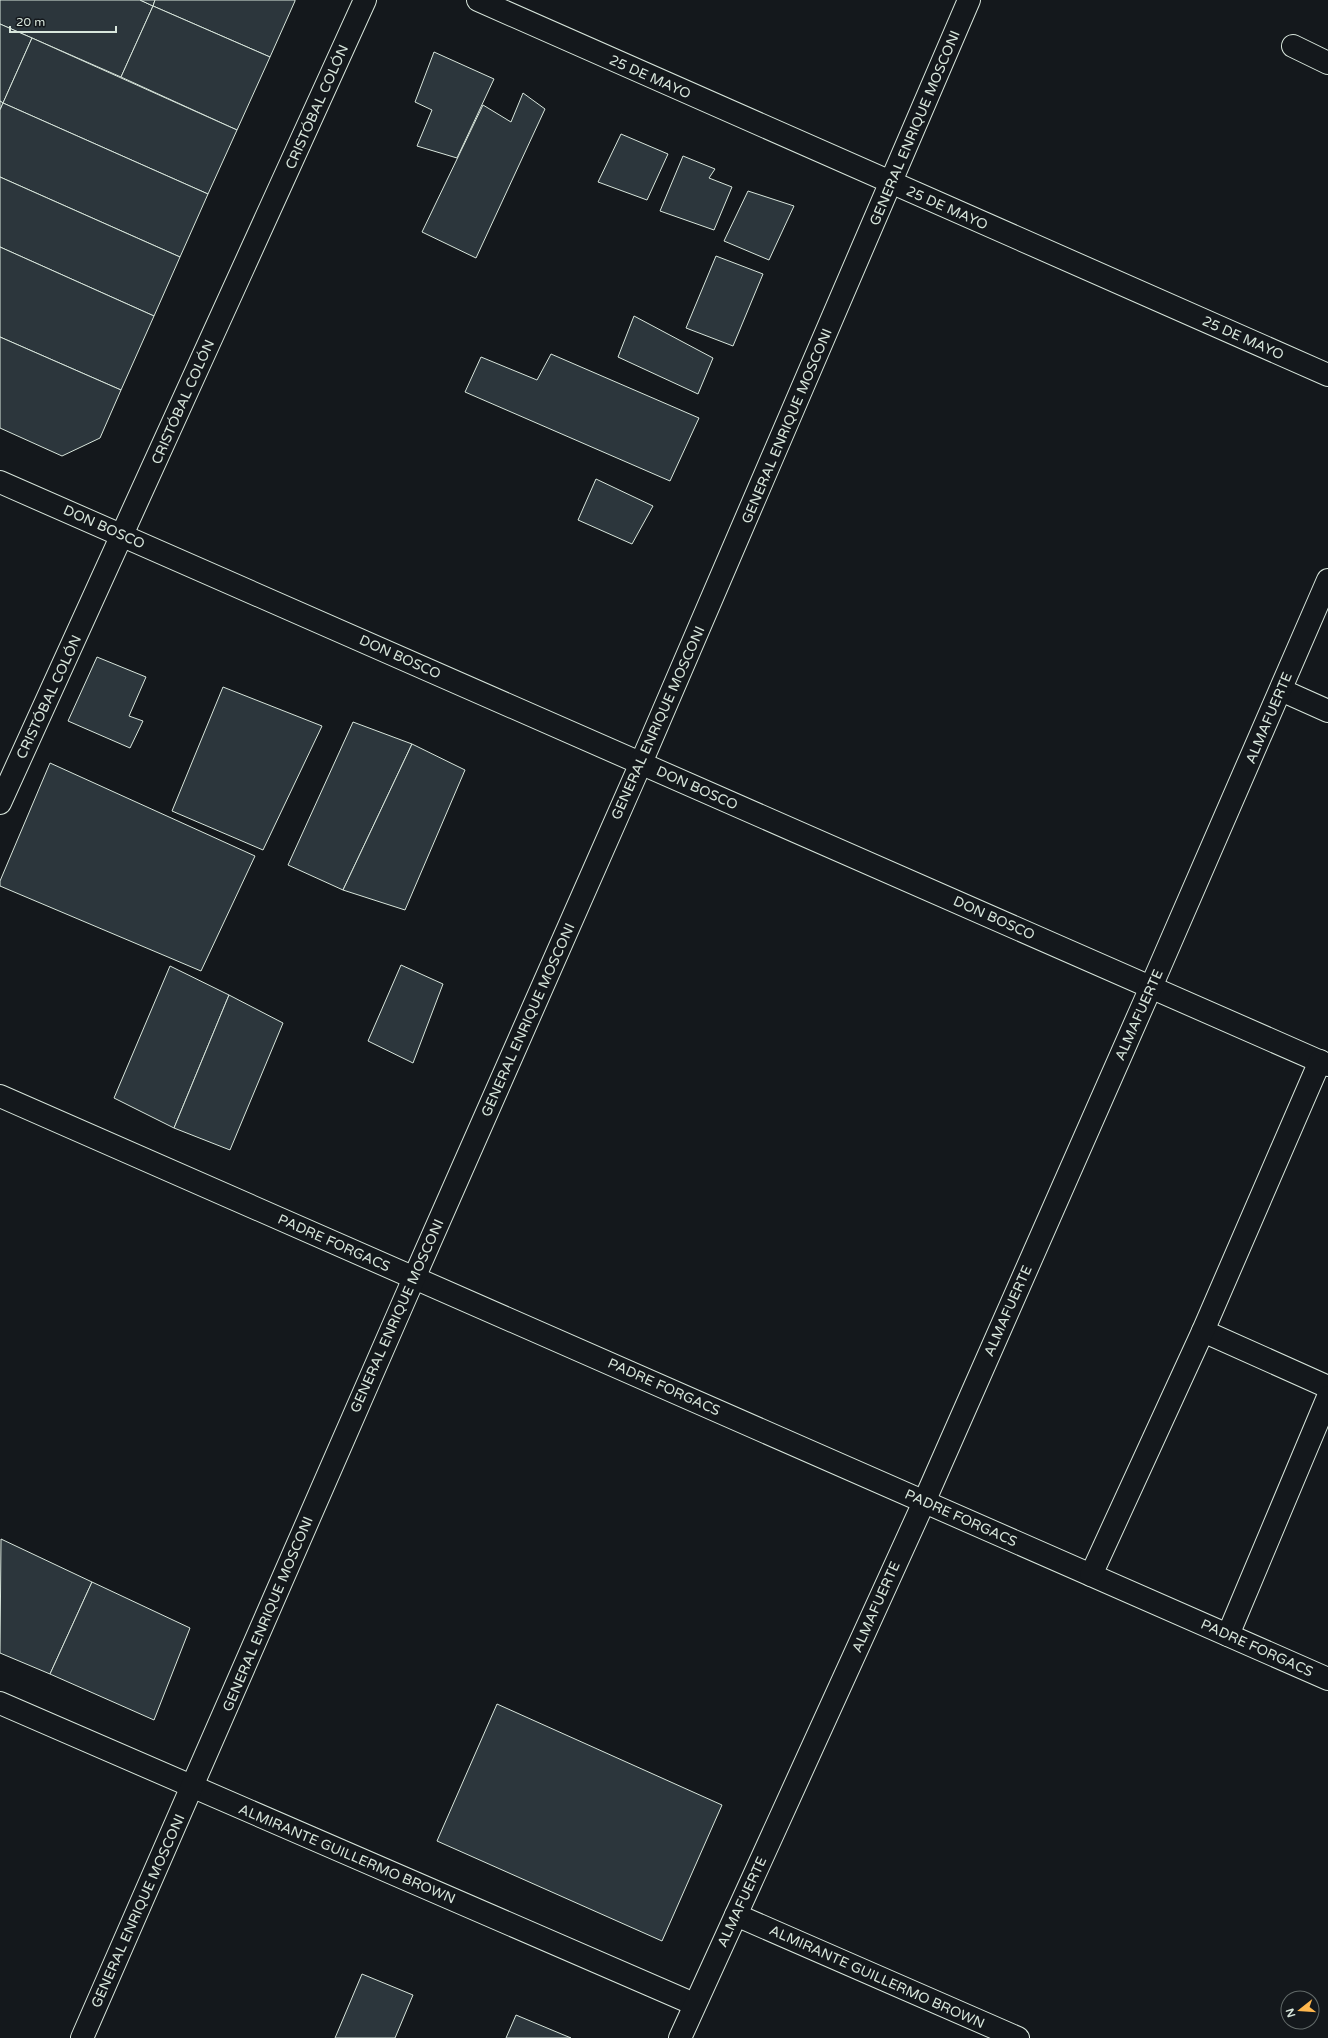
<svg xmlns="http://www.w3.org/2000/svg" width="1328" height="2038" font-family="'Varela Round',sans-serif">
<rect width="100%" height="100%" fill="#14181c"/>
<g fill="#2c363c" stroke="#d8e6dc">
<path d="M0,0H140L153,6L121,77L0,24Z"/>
<path d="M140,0H155L153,6Z"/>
<path d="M155,0H295V1L270,57L153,6Z"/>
<path d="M153,6L270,57L237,130L121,77Z"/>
<path d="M0,24L32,38L3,103L0,101Z"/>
<path d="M32,38L237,130L208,194L3,103Z"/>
<path d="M434,52L494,79L457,158L417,146L432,110L415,102Z"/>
<path d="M523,93L545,109L476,258L422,232L483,105L511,122Z"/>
<path d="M0,101L3,103L0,110Z"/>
<path d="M3,103L208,194L180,257L0,177V110Z"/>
<path d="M621,134L668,154L647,200L598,182Z"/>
<path d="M683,156L715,169L709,178L732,187L714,230L660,211Z"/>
<path d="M0,177L180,257L154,316L0,247Z"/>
<path d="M748,191L794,206L769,260L724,241Z"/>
<path d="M0,247L154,316L121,390L0,337Z"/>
<path d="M716,256L763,274L733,346L686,328Z"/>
<path d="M634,316L713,358L698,394L618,357Z"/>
<path d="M0,337L121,390L100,438L62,456L0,428Z"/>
<path d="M551,354L699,418L670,481L465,392L481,357L537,380Z"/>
<path d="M596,479L653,506L632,544L578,520Z"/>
<path d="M97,657L146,677L129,716L143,721L130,748L68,721Z"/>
<path d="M223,687L322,726L263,850L172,811Z"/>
<path d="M353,722L412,744L343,890L288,865Z"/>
<path d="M412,744L465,770L405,910L343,890Z"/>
<path d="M50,763L255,856L201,971L0,886V881Z"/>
<path d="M401,965L443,984L413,1063L368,1041Z"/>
<path d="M170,966L229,995L174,1128L114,1098Z"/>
<path d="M229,995L283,1023L230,1150L174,1128Z"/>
<path d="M1,1539L92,1582L50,1674L0,1653Z"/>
<path d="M92,1582L190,1628L154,1720L50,1674Z"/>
<path d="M497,1704L722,1805L662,1941L437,1841Z"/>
<path d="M362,1974L413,1995L395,2038H335Z"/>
<path d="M516,2015L571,2038H506Z"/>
</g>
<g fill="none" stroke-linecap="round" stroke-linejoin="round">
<defs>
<g id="minor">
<path d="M478,0L1328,375"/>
<path d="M1293,46L1328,63"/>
<path d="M0,482L1328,1065"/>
<path d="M1281,690L1328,711"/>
<path d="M0,803L365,0"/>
<path d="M0,1096L1328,1679"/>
<path d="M1203,1331L1328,1387"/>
<path d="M1091,1575L1203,1331L1320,1061"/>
<path d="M1228,1635L1328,1397"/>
<path d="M0,1703L694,2004"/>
<path d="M736,1915L1018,2038"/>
<path d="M82,2038L414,1278L641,763L969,0"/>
<path d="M680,2038L924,1502L1151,987L1328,580"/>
</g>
</defs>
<use href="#minor" stroke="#d8e6dc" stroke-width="24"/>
<use href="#minor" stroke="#14181c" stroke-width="22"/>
</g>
<g text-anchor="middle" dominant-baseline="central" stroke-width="3" stroke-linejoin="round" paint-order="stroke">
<g font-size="14" fill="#d8e6dc" stroke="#14181c">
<text transform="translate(650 77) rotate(24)">25 DE MAYO</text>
<text transform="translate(317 107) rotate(-66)">CRISTÓBAL COLÓN</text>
<text transform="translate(915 128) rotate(-67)">GENERAL ENRIQUE MOSCONI</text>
<text transform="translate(947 208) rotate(24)">25 DE MAYO</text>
<text transform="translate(1243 338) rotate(24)">25 DE MAYO</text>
<text transform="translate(183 402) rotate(-66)">CRISTÓBAL COLÓN</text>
<text transform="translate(787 426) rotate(-67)">GENERAL ENRIQUE MOSCONI</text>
<text transform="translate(104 527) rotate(24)">DON BOSCO</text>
<text transform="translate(400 657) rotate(24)">DON BOSCO</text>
<text transform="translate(49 697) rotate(-65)">CRISTÓBAL COLÓN</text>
<text transform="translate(1269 718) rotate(-67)">ALMAFUERTE</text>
<text transform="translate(658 723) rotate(-66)">GENERAL ENRIQUE MOSCONI</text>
<text transform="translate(697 788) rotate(24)">DON BOSCO</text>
<text transform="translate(994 918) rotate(24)">DON BOSCO</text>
<text transform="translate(1139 1015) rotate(-66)">ALMAFUERTE</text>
<text transform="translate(528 1020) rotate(-66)">GENERAL ENRIQUE MOSCONI</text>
<text transform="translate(334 1243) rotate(24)">PADRE FORGACS</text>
<text transform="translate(1008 1311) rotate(-66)">ALMAFUERTE</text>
<text transform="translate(397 1316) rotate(-66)">GENERAL ENRIQUE MOSCONI</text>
<text transform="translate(664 1387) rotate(24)">PADRE FORGACS</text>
<text transform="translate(961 1518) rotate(24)">PADRE FORGACS</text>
<text transform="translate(876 1607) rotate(-66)">ALMAFUERTE</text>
<text transform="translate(268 1614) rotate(-67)">GENERAL ENRIQUE MOSCONI</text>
<text transform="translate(1257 1648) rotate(24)">PADRE FORGACS</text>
<text transform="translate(347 1854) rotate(23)">ALMIRANTE GUILLERMO BROWN</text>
<text transform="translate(742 1902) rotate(-65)">ALMAFUERTE</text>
<text transform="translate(138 1911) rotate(-66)">GENERAL ENRIQUE MOSCONI</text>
<text transform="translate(877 1977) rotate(24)">ALMIRANTE GUILLERMO BROWN</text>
</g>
</g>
<g transform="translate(1300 2010) rotate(253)"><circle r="19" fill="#14181c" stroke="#626a69"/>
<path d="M0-3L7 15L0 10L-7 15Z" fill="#ffb74d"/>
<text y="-6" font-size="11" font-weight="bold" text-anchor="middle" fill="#d8e6dc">N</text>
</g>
<path d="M10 26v6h106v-6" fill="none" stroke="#d8e6dc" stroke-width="2"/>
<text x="16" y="26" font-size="12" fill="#d8e6dc" stroke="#14181c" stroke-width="3" paint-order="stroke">20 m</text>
</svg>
